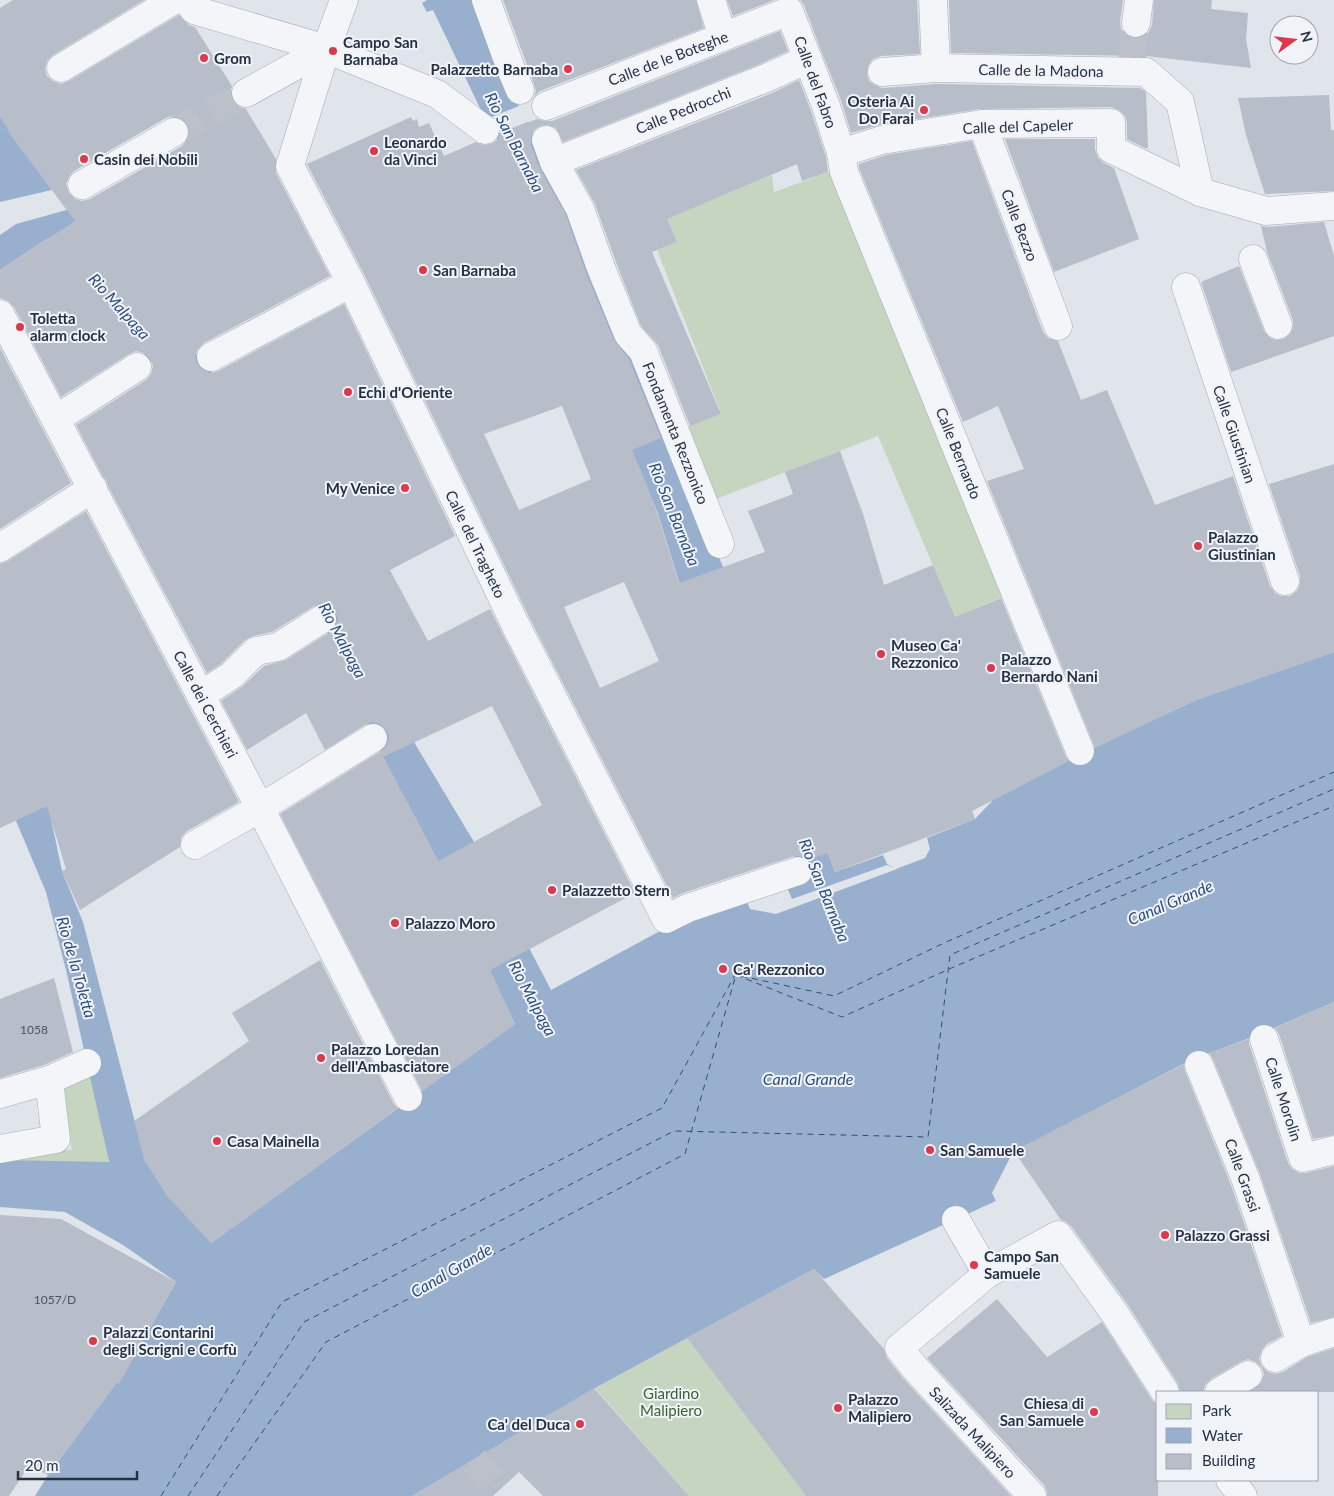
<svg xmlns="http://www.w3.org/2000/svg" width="1334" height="1496" font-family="Lato,sans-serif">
<rect width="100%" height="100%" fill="#e0e4eb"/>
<g fill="#c5d5c0">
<path d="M837,169L1009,594L955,617L878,436L711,501L683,429L721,413L657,250L677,242L665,215L687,210L772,175L774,192Z"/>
<path d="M89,1069L109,1163L0,1160L2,1154L72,1150L60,1092L65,1084Z"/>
<path d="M687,1338L806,1496H689L595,1388Z"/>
</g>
<path fill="#98b0ce" d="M427,0H473L503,76L539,143L698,507L723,567L835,872L883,855L887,864L896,869L925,858L930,849L927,838L975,819L993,800L1087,751L1196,700L1334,652V1002L1258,1035L1191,1060L1013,1152L992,1193L996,1201L824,1279L814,1269L595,1388L412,1496H35L48,1475L117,1382L119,1383L176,1282L123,1245L65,1212L0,1207V1160L109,1162L67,974L46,892L0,783V695L34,766L50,814L62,871L83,922L145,1161L211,1243L515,1024L439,863L375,742L319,612L235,467L192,410L47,239L0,270V235L16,224L0,201V116L52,190L140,288L237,402L414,742L474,842L551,990L673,924L802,880L772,790L681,588L657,511L526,194L479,106L433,10L427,12L422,3Z"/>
<g fill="#e0e4eb">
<path d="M515,92L541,142L539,143L528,122L492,136L484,120L519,106L513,93Z"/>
<path d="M52,190L70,209L16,224L0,233L12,223L0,205V202Z"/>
<path d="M887,865L897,869L776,914L750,909L746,899L786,885L792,899Z"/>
</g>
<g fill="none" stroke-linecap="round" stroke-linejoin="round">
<g stroke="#2d4e7c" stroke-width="1" stroke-dasharray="6 5" stroke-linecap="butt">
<path d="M736,975L842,1017L956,966L1334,806"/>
<path d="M741,976L834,996L944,943L1334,772"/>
<path d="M161,1496L282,1302L662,1108L735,975"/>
<path d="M188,1496L304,1322L674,1131L928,1137L950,955L1334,789"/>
<path d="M217,1496L326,1342L685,1154L735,978"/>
</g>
</g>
<g fill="#b7bdc9" fill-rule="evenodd">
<path d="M13,0H144L53,55L47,61L45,69L47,76L53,81L61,84L69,81L179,15L189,25L195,27L232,86L230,93L233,101L238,107L246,109L276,159V173L330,276L204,343L198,349L195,356L197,364L203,370L211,373L218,371L344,304L455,536L390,570L428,641L490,609L635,893L490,970L515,1024L422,1091L280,814L381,751L387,745L389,737L386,730L380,724L372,722L365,725L325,750L306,713L247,750L221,701L243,686L264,666L286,660L330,632L336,626L338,618L335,611L329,605L321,603L314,606L272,632L253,636L245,640L222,663L207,673L108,486L106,480L103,477L76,425L146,380L151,374L153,366L150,359L144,353L136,351L129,354L61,397L14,307L8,301L0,298V270L75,221L12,137L0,116V8ZM174,116L181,118L188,125L190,132L188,139L182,146L90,199L82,201L75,199L69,193L66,184L69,177L74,171L166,118ZM492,706L542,805L438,861L383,757Z"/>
<path d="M503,0H696L704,28L540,91L534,96L536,91L534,84Z"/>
<path d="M727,0H774L733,16Z"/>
<path d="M800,0H917L920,54L881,56L873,59L868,66L867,74L869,81L876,86L883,88L936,84L1140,88L1146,92L1148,148H1145L1127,139V123L1125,116L1119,110L1111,107L980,109L879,125L851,133L841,100L822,53L804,5Z"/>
<path d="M949,0H1123L1120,21L1121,29L1127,36L1134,38L1142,37L1149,32L1152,25L1154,0H1212L1211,9L1248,13L1246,39L1251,68L1146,56L951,53Z"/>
<path d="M780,31L788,51L760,64L563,142L556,128L548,125L540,126L534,130L531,137V145L539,167L566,215L586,273L614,340L629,359L661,438L632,450L654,503L679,583L765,552L748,511L793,494L785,472L840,451L864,517L884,585L933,565L955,617L1001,598L1066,757L1069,761L972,811L975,819L835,872L828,853L808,859L802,856H794L683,893L673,898L529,617L365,276L307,164L411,117L413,121L417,119L419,127L429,123L444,156L476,142L483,145L491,144L497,140L500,133L537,119L544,121H552ZM562,406L591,479L519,510L484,434ZM624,582L659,661L600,688L564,607Z"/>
<path d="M799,80L811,111L826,157L828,172L802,181L797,164L667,219L677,242L652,252L721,414L690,426L658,345L641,326L616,262L595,204L576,170L772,93Z"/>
<path d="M1329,95L1331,130H1334V191L1265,194L1246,135L1238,98Z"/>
<path d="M1005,139H1095V149L1098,158L1104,163L1114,168L1139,239L1054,272Z"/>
<path d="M972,141L1043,332L1048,338L1058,341L1081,400L1107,390L1155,505L1233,476L1270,586L1275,593L1281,596H1290L1297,591L1300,584V576L1269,484L1334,464V652L1196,700L1095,748L987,481L1024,469L998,406L963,422L859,168V164L886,155Z"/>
<path d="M1324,222L1334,256V336L1231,372L1201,282L1239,266L1264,331L1269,337L1275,340L1284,339L1290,334L1293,327V320L1267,252L1261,226L1267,227Z"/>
<path d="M0,348L71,483L0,529Z"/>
<path d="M86,511L239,802L187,831L181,838L180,847L80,910L62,871L66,869L47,806L0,828V564L8,561Z"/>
<path d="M320,960L394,1104L398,1108L211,1243L167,1196L145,1161L134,1121L249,1041L232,1013Z"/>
<path d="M54,978L73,1052L44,1065L0,1078V999Z"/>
<path d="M1334,1002V1135L1313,1139L1279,1034L1275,1028Z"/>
<path d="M1249,1039V1044L1288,1163L1292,1169L1299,1173H1306L1334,1166V1317L1311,1323L1260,1174L1213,1059L1209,1053Z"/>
<path d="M1184,1064L1185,1071L1231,1185L1282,1336L1267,1344L1262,1350L1259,1358L1261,1365L1268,1372L1275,1374L1283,1372L1307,1357L1334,1348V1392H1249L1261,1383L1264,1374L1262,1368L1256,1362L1248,1359L1240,1362L1211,1379L1205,1385L1203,1392H1180L1178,1384L1128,1305L1071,1226L1065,1221L1061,1220L1014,1151Z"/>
<path d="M0,1215L61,1219L176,1282L119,1384L117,1382L48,1475L29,1466L9,1496H0Z"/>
<path d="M814,1269L884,1349L887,1358L903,1378L1011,1496H806L687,1338Z"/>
<path d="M997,1299L1047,1357L1102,1322L1152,1400L1158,1406V1496H1047V1492L1044,1485L927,1358Z"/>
<path d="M594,1388L689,1496H543L519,1472L493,1496H412Z"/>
</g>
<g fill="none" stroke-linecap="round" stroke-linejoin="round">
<g stroke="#bbc0ca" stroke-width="28" stroke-dasharray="28 14" stroke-linecap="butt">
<path d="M1132,60L1136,23"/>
<path d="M174,132L246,93"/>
<path d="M474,1460L500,1490"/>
</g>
<defs>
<g id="pedestrian">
<path d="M187,0L194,10L326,49L437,94L485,130"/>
<path d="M344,0L326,49L290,166L351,283L515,624L666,919L688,908L798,871"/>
<path d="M486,0L511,69L520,90"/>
<path d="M711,0L723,37"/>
<path d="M933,0L936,68"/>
<path d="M1136,23L1139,0"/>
<path d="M61,68L174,0"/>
<path d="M882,72L936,68L1146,72L1180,102L1200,192"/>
<path d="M246,93L326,49"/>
<path d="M546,106L789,11L826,106L841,153L844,172L1080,751"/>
<path d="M982,124L1058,326"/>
<path d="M546,140L554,162L580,209L601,268L628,334L643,351L720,544"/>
<path d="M841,153L882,140L982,124L1111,123V149L1200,192L1266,211L1334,206"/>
<path d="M554,162L766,78L808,59"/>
<path d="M82,185L174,132"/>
<path d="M1253,259L1278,325"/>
<path d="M1186,287L1285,581"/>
<path d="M0,314L260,808L408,1097"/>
<path d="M211,357L351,283"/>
<path d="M56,419L137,367"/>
<path d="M0,548L93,488"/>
<path d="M201,695L232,675L256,651L278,647L322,619"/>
<path d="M195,845L260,808L373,738"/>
<path d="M1264,1039L1303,1158L1334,1150"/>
<path d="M1199,1065L1246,1180L1301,1343"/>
<path d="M0,1094L49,1080"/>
<path d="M0,1149L56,1139L49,1080L87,1063"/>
<path d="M956,1220L987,1274L1058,1235L1115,1314L1165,1392"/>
<path d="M987,1274L899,1348L915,1368L1032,1496"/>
<path d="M1275,1358L1301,1343L1334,1332"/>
<path d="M1219,1392L1248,1375"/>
<path d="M1230,1480L1243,1496"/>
</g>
</defs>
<use href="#pedestrian" stroke="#a5abb6" stroke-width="29"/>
<use href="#pedestrian" stroke="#f3f5f8" stroke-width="28"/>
</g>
<g fill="#dc394d" stroke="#f0f3f8" stroke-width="2">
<circle cx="333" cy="51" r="5"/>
<circle cx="204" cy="58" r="5"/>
<circle cx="568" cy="69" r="5"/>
<circle cx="924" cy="110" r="5"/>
<circle cx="374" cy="151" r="5"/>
<circle cx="84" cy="159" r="5"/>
<circle cx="423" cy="270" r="5"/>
<circle cx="20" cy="327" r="5"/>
<circle cx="348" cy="392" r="5"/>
<circle cx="405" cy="488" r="5"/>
<circle cx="1198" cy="546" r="5"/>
<circle cx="881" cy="654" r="5"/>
<circle cx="991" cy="668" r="5"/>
<circle cx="552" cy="890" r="5"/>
<circle cx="395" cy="923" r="5"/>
<circle cx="723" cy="969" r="5"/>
<circle cx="321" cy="1058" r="5"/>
<circle cx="217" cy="1141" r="5"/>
<circle cx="930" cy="1150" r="5"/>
<circle cx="1165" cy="1235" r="5"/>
<circle cx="974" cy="1265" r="5"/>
<circle cx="93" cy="1341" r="5"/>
<circle cx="838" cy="1408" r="5"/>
<circle cx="1094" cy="1412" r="5"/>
<circle cx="580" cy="1424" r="5"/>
</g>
<g text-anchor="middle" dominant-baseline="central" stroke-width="4" stroke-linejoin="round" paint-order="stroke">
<g font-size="12" fill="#4b5465">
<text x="34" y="1029">1058</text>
<text x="55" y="1299">1057/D</text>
</g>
<g font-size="15" font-weight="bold" fill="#273144" stroke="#f0f3f8" text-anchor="start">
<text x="343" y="42">Campo San<tspan x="343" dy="17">Barnaba</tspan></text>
<text x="214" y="58">Grom</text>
<text x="558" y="69" text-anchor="end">Palazzetto Barnaba</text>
<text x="914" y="101" text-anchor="end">Osteria Ai<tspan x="914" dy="17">Do Farai</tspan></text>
<text x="384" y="142">Leonardo<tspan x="384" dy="17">da Vinci</tspan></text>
<text x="94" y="159">Casin dei Nobili</text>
<text x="433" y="270">San Barnaba</text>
<text x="30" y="318">Toletta<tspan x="30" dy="17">alarm clock</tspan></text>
<text x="358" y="392">Echi d'Oriente</text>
<text x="395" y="488" text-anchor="end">My Venice</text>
<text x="1208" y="537">Palazzo<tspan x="1208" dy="17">Giustinian</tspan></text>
<text x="891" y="645">Museo Ca'<tspan x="891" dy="17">Rezzonico</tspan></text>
<text x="1001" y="659">Palazzo<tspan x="1001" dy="17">Bernardo Nani</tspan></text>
<text x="562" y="890">Palazzetto Stern</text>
<text x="405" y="923">Palazzo Moro</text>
<text x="733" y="969">Ca' Rezzonico</text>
<text x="331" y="1049">Palazzo Loredan<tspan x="331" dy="17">dell'Ambasciatore</tspan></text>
<text x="227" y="1141">Casa Mainella</text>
<text x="940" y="1150">San Samuele</text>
<text x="1175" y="1235">Palazzo Grassi</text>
<text x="984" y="1256">Campo San<tspan x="984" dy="17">Samuele</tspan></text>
<text x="103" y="1332">Palazzi Contarini<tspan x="103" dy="17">degli Scrigni e Corfù</tspan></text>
<text x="848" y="1399">Palazzo<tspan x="848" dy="17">Malipiero</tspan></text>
<text x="1084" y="1403" text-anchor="end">Chiesa di<tspan x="1084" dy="17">San Samuele</tspan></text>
<text x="570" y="1424" text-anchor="end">Ca' del Duca</text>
</g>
<g font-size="15" fill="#273144" stroke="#f0f3f8">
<text transform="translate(668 58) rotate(-21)">Calle de le Boteghe</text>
<text transform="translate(1041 70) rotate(1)">Calle de la Madona</text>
<text transform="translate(816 82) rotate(70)">Calle del Fabro</text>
<text transform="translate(683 110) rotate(-22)">Calle Pedrocchi</text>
<text transform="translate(1018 126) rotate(-2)">Calle del Capeler</text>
<text transform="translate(1020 225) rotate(69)">Calle Bezzo</text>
<text transform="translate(676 433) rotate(68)">Fondamenta Rezzonico</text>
<text transform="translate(1235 434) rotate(71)">Calle Giustinian</text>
<text transform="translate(959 453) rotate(68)">Calle Bernardo</text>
<text transform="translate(476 544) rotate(64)">Calle del Tragheto</text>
<text transform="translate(206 704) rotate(62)">Calle dei Cerchieri</text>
<text transform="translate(1284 1099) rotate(72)">Calle Morolin</text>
<text transform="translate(1243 1175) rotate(70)">Calle Grassi</text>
<text transform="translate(973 1432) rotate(47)">Salizada Malipiero</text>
</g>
<g font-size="15" fill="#3a6133" stroke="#f0f3f8">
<text x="671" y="1393">Giardino<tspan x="671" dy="17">Malipiero</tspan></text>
</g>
<g font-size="16" font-style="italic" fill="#2d4e7c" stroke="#f0f3f8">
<text transform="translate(515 142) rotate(63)">Rio San Barnaba</text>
<text transform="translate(120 306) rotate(48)">Rio Malpaga</text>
<text transform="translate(675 514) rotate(68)">Rio San Barnaba</text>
<text transform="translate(343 640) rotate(62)">Rio Malpaga</text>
<text transform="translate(825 890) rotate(68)">Rio San Barnaba</text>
<text transform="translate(1170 902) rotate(-23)">Canal Grande</text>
<text transform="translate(77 967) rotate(74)">Rio de la Toletta</text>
<text transform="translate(533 998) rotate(62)">Rio Malpaga</text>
<text x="808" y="1078">Canal Grande</text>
<text transform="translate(451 1270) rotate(-30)">Canal Grande</text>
</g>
</g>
<rect x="1156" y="1391" width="162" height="90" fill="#f0f3f8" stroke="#a0a5b0"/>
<rect x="1166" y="1404" width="25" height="15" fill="#c5d5c0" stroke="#a0a5b0"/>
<text x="1202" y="1416" font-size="15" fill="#273144">Park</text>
<rect x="1166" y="1428" width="25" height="15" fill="#98b0ce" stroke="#a0a5b0"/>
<text x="1202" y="1441" font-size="15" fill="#273144">Water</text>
<rect x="1166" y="1454" width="25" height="15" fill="#b7bdc9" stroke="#a0a5b0"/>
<text x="1202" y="1466" font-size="15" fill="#273144">Building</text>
<g transform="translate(1294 40) rotate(75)"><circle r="24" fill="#f0f3f8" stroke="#a0a5b0"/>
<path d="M0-4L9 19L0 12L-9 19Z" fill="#dc394d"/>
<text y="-8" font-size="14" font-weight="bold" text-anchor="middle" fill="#273144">N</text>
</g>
<path d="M18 1471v8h119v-8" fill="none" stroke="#273144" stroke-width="2.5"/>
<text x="25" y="1471" font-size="15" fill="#273144" stroke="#f0f3f8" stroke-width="4" paint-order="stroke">20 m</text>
</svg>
